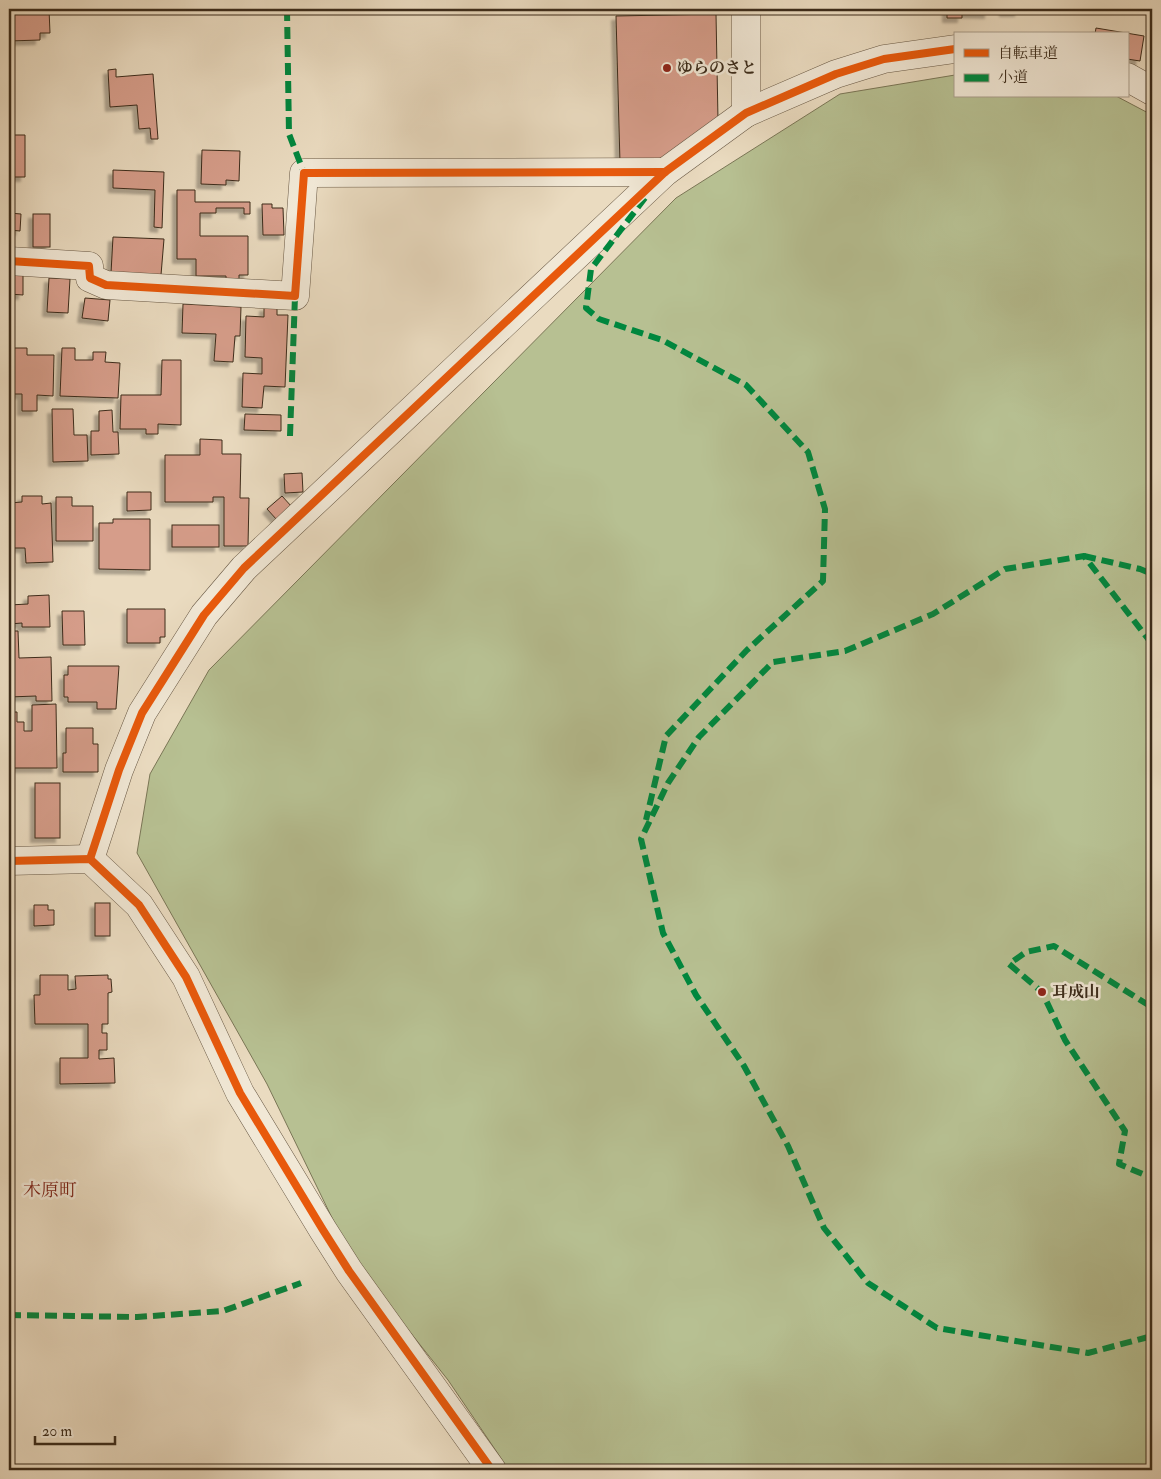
<svg xmlns="http://www.w3.org/2000/svg" width="1161" height="1479" font-family="'IM FELL Double Pica','Noto Serif JP',serif">
<defs>
<filter id="shadow"><feDropShadow dx="-4.5" dy="4.5" stdDeviation="1" flood-color="#0004"/></filter>
</defs>
<rect width="100%" height="100%" fill="#eadbc0"/>
<filter id="stains"><feTurbulence type="fractalNoise" baseFrequency=".004" numOctaves="4"/><feColorMatrix values="0 0 0 0 .2 0 0 0 0 .09 0 0 0 0 .02 0 0 0 .5 -.17"/></filter>
<radialGradient id="worn" r=".72"><stop offset=".6" stop-color="#630" stop-opacity="0"/><stop offset="1" stop-color="#630" stop-opacity=".3"/></radialGradient>
<path fill="#b7c092" stroke="#7a7656" d="M955,75V96H1116L1152,115V1470H509L448,1380L352,1259L267,1084L137,853L150,774L209,670L676,198L840,94Z"/>
<g fill="#d69d8a" stroke="#3c2c1b" filter="url(#shadow)">
<path d="M9,9H49L50,33H40V40L9,41Z"/>
<path d="M947,9H989V14L962,13V18H947Z"/>
<rect x="1004" y="9" width="15" height="3"/>
<path d="M716,14L718,120L664,163H620L616,16Z"/>
<path d="M1096,28L1144,36L1140,61L1127,59V34H1095Z"/>
<path d="M116,69V77L153,74L158,139H151L150,128L139,129L137,105L110,107L108,70Z"/>
<path d="M9,135H25V177H10Z"/>
<path d="M202,150L240,151L239,181L226,180V185L201,184Z"/>
<path d="M113,170L164,172L162,228L154,227L155,190L113,188Z"/>
<path d="M177,190H195V202H250V214H244V208H216V213H200V236H248V275H239V279H226V276H196V259H177Z"/>
<path d="M262,204H272V208H283L284,235H263Z"/>
<path d="M9,213L21,214L20,231L9,230Z"/>
<rect x="33" y="214" width="17" height="33"/>
<path d="M113,237L164,239L161,275L111,273Z"/>
<path d="M9,274H23V295L9,294Z"/>
<path d="M49,278L70,279L68,313L47,312Z"/>
<path d="M85,298L110,300L108,321L82,318Z"/>
<path d="M183,304L241,307L240,336H235L233,362L214,361L216,334L182,333Z"/>
<path d="M264,307H277V315H288L285,387L264,386L262,408L242,407L243,373L262,374V358L245,357L246,316L264,317Z"/>
<path d="M10,348H27V355H54L53,396L37,395V411H22V394H9Z"/>
<path d="M62,348H75V360H93V352H106L105,362L120,363L118,398L60,396Z"/>
<path d="M162,360H181V425L158,424V434H146V429H120L121,395H161Z"/>
<path d="M52,409H73L74,435H87L88,461L53,462Z"/>
<path d="M112,410L113,432H118L119,454L91,455V431H99V411Z"/>
<path d="M245,414L281,415V431L244,430Z"/>
<path d="M200,439L222,440V454H241L240,498H249L248,546H224V497H213V502H165V455H200Z"/>
<path d="M302,473L303,492L285,493L284,474Z"/>
<path d="M127,492H151V510L127,511Z"/>
<path d="M9,493V503L22,502V496H42V504L51,503L53,562L26,563L25,548H9Z"/>
<path d="M282,496L292,507L277,520L267,509Z"/>
<path d="M56,497H72V506H93V541H56Z"/>
<path d="M113,519H150V570L99,569V523H113Z"/>
<rect x="172" y="525" width="47" height="22"/>
<path d="M49,595L50,627H22V623L9,624V605L28,604V596Z"/>
<path d="M127,609H165V637H160V643H127Z"/>
<path d="M62,611H84L85,645H63Z"/>
<path d="M9,631H18L19,658L51,657L52,701H36V696L9,697Z"/>
<path d="M68,666H119L116,709H97V702H68V697H64V675H68Z"/>
<path d="M56,704L57,768H9V712H17V722H24V731H32V705Z"/>
<path d="M66,728H93V744H98V772H63V753H66Z"/>
<rect x="35" y="783" width="25" height="55"/>
<rect x="95" y="903" width="15" height="33"/>
<path d="M34,905H48V910H54V925L34,926Z"/>
<path d="M40,975H68V990L76,989L75,976L108,975V979H111L112,992L108,993V1024H102V1033H107V1050H99V1059L114,1058L115,1083L60,1084V1058H88V1024H35L34,995H40Z"/>
</g>
<g fill="none" stroke-linecap="round" stroke-linejoin="round">
<defs>
<g id="minor">
<path d="M746,9V113"/>
<path d="M1127,77L1152,91"/>
<path d="M9,261L89,266L90,278L106,285L295,296L304,173L665,172"/>
<path d="M90,859L119,770L142,713L204,615L244,568L665,172L746,113L836,74L884,59L955,49"/>
<path d="M9,861L90,859L139,905L186,977L240,1093L323,1230L349,1271L492,1470"/>
</g>
</defs>
<use href="#minor" stroke="#685844" stroke-width="29"/>
<use href="#minor" stroke="#f1e8d6" stroke-width="28"/>
<g stroke="#00873e" stroke-width="6" stroke-dasharray="12 6" stroke-linecap="butt">
<path d="M287,9L289,134L304,173"/>
<path d="M645,198L591,269L586,308L599,319L662,340L746,385L808,452L825,509L823,581L747,650L666,736L646,820"/>
<path d="M290,436L295,296"/>
<path d="M1084,556L1140,569L1152,574"/>
<path d="M1152,644L1084,556L1005,569L933,614L845,651L773,662L699,737L668,783L641,839L663,933L696,995L744,1066L788,1146L824,1228L868,1283L937,1328L1088,1353L1152,1336"/>
<path d="M1152,1023L1150,1006L1054,946L1026,952L1009,964L1042,992L1065,1040L1125,1131L1119,1164L1152,1178"/>
<path d="M9,1315L137,1317L223,1311L301,1283"/>
</g>
<defs>
<g id="cycleway">
<path d="M9,261L89,266L90,278L106,285L295,296L304,173L665,172"/>
<path d="M90,859L119,770L142,713L204,615L244,568L665,172L746,113L836,74L884,59L955,49"/>
<path d="M9,861L90,859L139,905L186,977L240,1093L323,1230L349,1271L492,1470"/>
</g>
</defs>
<use href="#cycleway" stroke="#f1e8d6" stroke-width="11"/>
<use href="#cycleway" stroke="#e8590c" stroke-width="8"/>
</g>
<g fill="#8f2418" stroke="#f1e8d6" stroke-width="2">
<circle cx="667" cy="68" r="5"/>
<circle cx="1042" cy="992" r="5"/>
</g>
<g text-anchor="middle" dominant-baseline="central" stroke-width="5" stroke-linejoin="round" paint-order="stroke">
<g font-size="16" font-weight="bold" fill="#3c2c1b" stroke="#f1e8d6" text-anchor="start">
<text x="677" y="68">ゆらのさと</text>
<text x="1052" y="992">耳成山</text>
</g>
<g font-size="18" fill="#7a1f14" stroke="#f1e8d6">
<text x="50" y="1190">木原町</text>
</g>
</g>
<rect width="1161" height="1479" fill="none" stroke="#eadbc0" stroke-width="30"/>
<rect x="10" y="10" width="1141" height="1459" fill="none" stroke="#3c2c1b" stroke-width="2.5"/>
<rect x="15" y="15" width="1131" height="1449" fill="none" stroke="#3c2c1b"/>
<rect x="954" y="32" width="175" height="65" fill="#f1e8d6" stroke="#a99d8b"/>
<rect x="964" y="49" width="25" height="8" fill="#e8590c" stroke="#a99d8b"/>
<text x="998" y="58" font-size="15" fill="#3c2c1b">自転車道</text>
<rect x="964" y="74" width="25" height="8" fill="#00873e" stroke="#a99d8b"/>
<text x="998" y="82" font-size="15" fill="#3c2c1b">小道</text>
<path d="M35 1436v8h80v-8" fill="none" stroke="#3c2c1b" stroke-width="2.5"/>
<text x="42" y="1436" font-size="15" fill="#3c2c1b" stroke="#f1e8d6" stroke-width="4" paint-order="stroke">20 m</text>
<rect width="100%" height="100%" filter="url(#stains)"/>
<rect width="100%" height="100%" fill="url(#worn)"/>
</svg>
